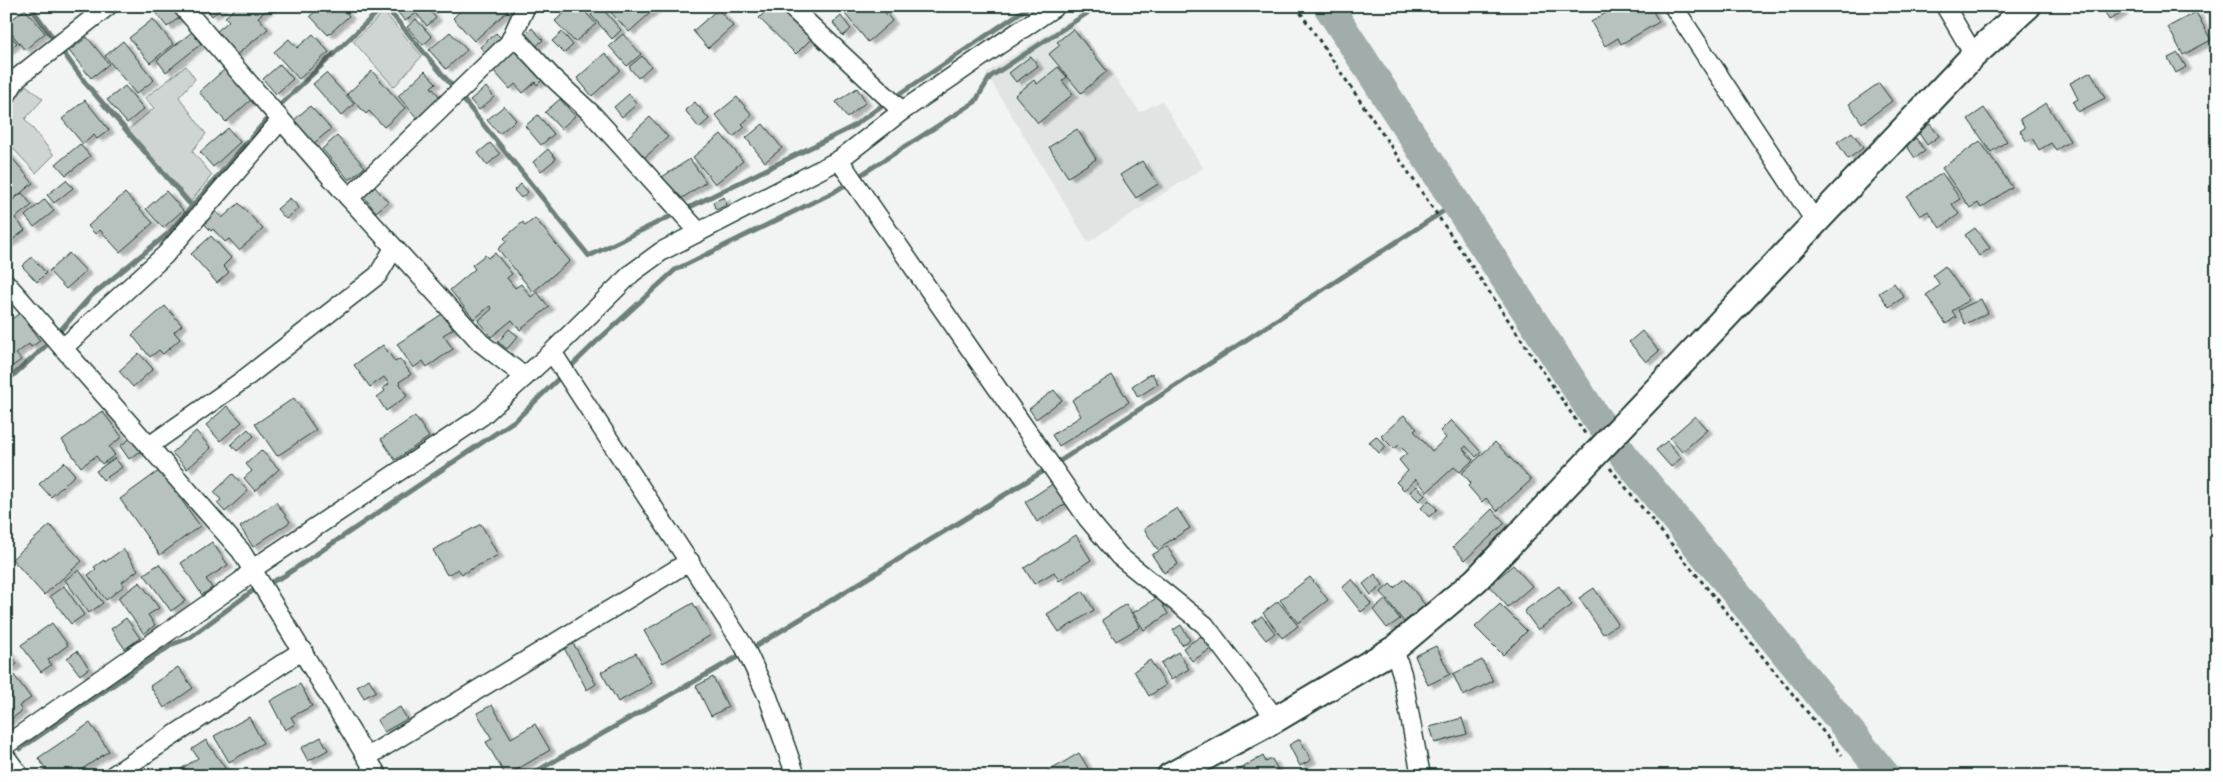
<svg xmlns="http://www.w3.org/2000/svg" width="2223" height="782" font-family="'Shantell Sans',sans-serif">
<defs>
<filter id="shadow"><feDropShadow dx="5.5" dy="3" stdDeviation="1" flood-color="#0004"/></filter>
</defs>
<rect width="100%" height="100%" fill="#f2f3f3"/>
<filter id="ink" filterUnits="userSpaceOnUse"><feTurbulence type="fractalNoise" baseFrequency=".02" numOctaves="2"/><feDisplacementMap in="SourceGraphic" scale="10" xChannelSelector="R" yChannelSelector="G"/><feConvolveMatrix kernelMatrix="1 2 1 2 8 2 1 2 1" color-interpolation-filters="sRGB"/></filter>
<g filter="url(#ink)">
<path fill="#e0e4e3" d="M1071,19L1140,112L1162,101L1203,168L1088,242L986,73Z"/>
<g fill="#ced5d3" stroke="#768984">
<path d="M384,12L422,56L394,87L353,41Z"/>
<path d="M186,66L195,79L179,97L206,134L192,151L212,175L188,205L125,132L154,108L145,98Z"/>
<path d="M26,85L43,99L25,119L54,155L36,173L6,141V113Z"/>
</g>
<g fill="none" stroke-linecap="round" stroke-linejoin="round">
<g stroke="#6d807b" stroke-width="5">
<path d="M30,6L53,38"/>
<path d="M385,6L453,87"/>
<path d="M6,14L16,6"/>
<path d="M63,52L87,85L192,206"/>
<path d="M900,94L1030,6"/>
<path d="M462,98L589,256L673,215"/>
<path d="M278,107L384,6"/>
<path d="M688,208L852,127L880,107"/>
<path d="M58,333L91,296L170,232L269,117"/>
<path d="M6,382L50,342"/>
<path d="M1060,461L1456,203"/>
<path d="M756,646L1042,472"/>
<path d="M20,749L173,644L189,638L251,592L284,576L517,419L596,342L675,270L834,192L975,102L990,77L1098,6"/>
<path d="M528,776L739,656"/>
</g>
<path stroke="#a1adaa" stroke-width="30" d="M1328,6L1592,412L1625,457L1886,776"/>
</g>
<g fill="#b7c1bd" stroke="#1f3d34" filter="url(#shadow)">
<path d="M164,6H172L180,17L167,27L156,13Z"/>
<path d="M205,6H224L212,16Z"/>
<path d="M238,6H272L258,17L268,29L235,56L216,32L229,21L225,17Z"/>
<path d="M321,6H341L349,16L328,35L310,16Z"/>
<path d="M400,6H426L436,18L427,26L416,13L405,21L396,10Z"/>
<path d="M466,6H506L509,10L474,41L453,18Z"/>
<path d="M572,6H580L596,24L575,42L555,21Z"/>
<path d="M600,6L621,30L612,39L591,15Z"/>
<path d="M605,6H658L629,32Z"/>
<path d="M771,6H779L812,38L796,54L759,18Z"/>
<path d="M855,6H888L884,11L892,21L868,42L845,14Z"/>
<path d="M1617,6H1650L1659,22L1621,44L1618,38L1605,46L1591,22Z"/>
<path d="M2102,6H2119L2122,13L2109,20Z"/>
<path d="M25,9L45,33L25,50L6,27V24Z"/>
<path d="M718,9L733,26L708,48L693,31Z"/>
<path d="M2196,12L2211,40L2183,55L2168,27Z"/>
<path d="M841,16L851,29L843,36L833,23Z"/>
<path d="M153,19L173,44L150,63L129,38Z"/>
<path d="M416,19L432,37L423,45L407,27Z"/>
<path d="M532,28L543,40L533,49L523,37Z"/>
<path d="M1073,29L1107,71L1081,93L1049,54L1060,45L1057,42Z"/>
<path d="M6,31L17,43L6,52Z"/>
<path d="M192,32L201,44L166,72L157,60Z"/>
<path d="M450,32L467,50L446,69L429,50Z"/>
<path d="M562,32L573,45L564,53L552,41Z"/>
<path d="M496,33L502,39L486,53L480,47Z"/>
<path d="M313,34L329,52L299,79L274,52L289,39L297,48Z"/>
<path d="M623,34L641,54L627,66L609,46Z"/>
<path d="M87,37L109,64L91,78L69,51Z"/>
<path d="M123,41L154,80L136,94L105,56Z"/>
<path d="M519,47L545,77L537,85L535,82L523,93L515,84L510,89L493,70Z"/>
<path d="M605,53L620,70L592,96L577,78Z"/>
<path d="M2178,53L2186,67L2176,73L2168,58Z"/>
<path d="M642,56L651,66L638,78L629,67Z"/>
<path d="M1031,56L1038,66L1016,82L1009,73Z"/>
<path d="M280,64L293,79L276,94L263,79Z"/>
<path d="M1058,67L1067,77L1062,81L1073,94L1038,123L1015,95L1034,80L1037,84Z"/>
<path d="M225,69L252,99L226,122L199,92Z"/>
<path d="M372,71L405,108L384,127L369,111L366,114L347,94Z"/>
<path d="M425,71L436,83L431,87L441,98L417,118L398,96Z"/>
<path d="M2091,72L2105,98L2078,112L2073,102L2078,99L2070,83Z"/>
<path d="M326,73L354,104L341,116L313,84Z"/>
<path d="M1879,83L1892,101L1862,123L1849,104Z"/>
<path d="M125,86L144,109L127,123L107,100Z"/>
<path d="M486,87L494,97L479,110L470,100Z"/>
<path d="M857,88L866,102L847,118L836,102Z"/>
<path d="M629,94L637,104L622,117L614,107Z"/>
<path d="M737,97L752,115L742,124L745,127L733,137L715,115Z"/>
<path d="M560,99L575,116L561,129L545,112Z"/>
<path d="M85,100L109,130L97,139L94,135L83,144L62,119Z"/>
<path d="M695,102L709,119L699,128L685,110Z"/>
<path d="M2046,103L2070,141L2056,150L2051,143L2039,150L2032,138L2027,142L2020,131L2025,128L2020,119Z"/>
<path d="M310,106L331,129L313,144L293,121Z"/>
<path d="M504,106L516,120L499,134L487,120Z"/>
<path d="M1984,108L2007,141L1991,152L1968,119Z"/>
<path d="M538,115L554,134L541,145L525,126Z"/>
<path d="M650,117L668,137L643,159L626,139Z"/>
<path d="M763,124L782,148L765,162L746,138Z"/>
<path d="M1930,124L1939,136L1927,145L1918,132Z"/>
<path d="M228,128L240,142L213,167L200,152Z"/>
<path d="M1077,129L1096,159L1068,177L1049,147Z"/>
<path d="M1852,132L1863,148L1848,159L1837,142Z"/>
<path d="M721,134L743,161L715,184L693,157Z"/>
<path d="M337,136L365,167L349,180L322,149Z"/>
<path d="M1916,138L1925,151L1915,158L1906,145Z"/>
<path d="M1980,141L2012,187L1981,208L1978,203L1970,208L1942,168Z"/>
<path d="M490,143L500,154L487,165L478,153Z"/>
<path d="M80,144L90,156L66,175L56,164Z"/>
<path d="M548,149L556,159L541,171L533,162Z"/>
<path d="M8,153L33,183L11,201L6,195V154Z"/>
<path d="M690,159L706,182L678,201L662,177Z"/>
<path d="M1142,161L1158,184L1136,198L1120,175Z"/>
<path d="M1942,173L1960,199L1952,204L1959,214L1940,228L1928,211L1920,216L1907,197Z"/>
<path d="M66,180L73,188L54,203L47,195Z"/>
<path d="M521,184L528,192L521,198L514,190Z"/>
<path d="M375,187L388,202L376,212L364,197Z"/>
<path d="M166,191L183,210L163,228L146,209Z"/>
<path d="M22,193L32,205L15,218L25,230L6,245V205Z"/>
<path d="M125,193L153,223L120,252L100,230L95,234L88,226Z"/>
<path d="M724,197L727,205L716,210L713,202Z"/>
<path d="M290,198L299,208L286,219L277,209Z"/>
<path d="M45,199L54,211L34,227L25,216Z"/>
<path d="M239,203L263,229L239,250L229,239L225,242L213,229L211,231L202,221L215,210L222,218Z"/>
<path d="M535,218L570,261L533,292L498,249L507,241L504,238L523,222L525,226Z"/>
<path d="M1975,228L1990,248L1979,256L1965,235Z"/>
<path d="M211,236L231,258L223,266L229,272L217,283L191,254Z"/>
<path d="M69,253L86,271L66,289L49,271Z"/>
<path d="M495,253L512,274L507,278L515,288L521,284L531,297L537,292L549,307L520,330L512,320L491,337L478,321L492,309L490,306L474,319L450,290L475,269L472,265L485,255L488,258Z"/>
<path d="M32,257L46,273L37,282L22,266Z"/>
<path d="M1945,266L1969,300L1952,311L1956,317L1946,324L1926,295L1940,285L1933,275Z"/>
<path d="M1894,283L1904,297L1889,307L1879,293Z"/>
<path d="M1981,299L1988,313L1965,324L1958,310Z"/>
<path d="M165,306L182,325L174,332L180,339L163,354L159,350L150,357L132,335Z"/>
<path d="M20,313L40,341L31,347L29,344L16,354L21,360L6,371V323Z"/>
<path d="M442,314L453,329L443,335L453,349L427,367L423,361L413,368L397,344Z"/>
<path d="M509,329L518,336L507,349L498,342Z"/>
<path d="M1642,331L1659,351L1646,362L1629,342Z"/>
<path d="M383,345L395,362L400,359L411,374L399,382L407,396L386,411L377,397L385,391L383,388L389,384L384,377L370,387L354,365Z"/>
<path d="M139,353L153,369L133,387L119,371Z"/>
<path d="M1152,373L1158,384L1138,397L1132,386Z"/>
<path d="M1112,375L1129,402L1059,446L1052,435L1081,416L1072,400Z"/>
<path d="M1054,390L1062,400L1036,419L1029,409Z"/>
<path d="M294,398L316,430L277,456L255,424Z"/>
<path d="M227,406L242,422L220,441L206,425Z"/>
<path d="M102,411L122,437L109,447L115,455L102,464L96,456L81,467L62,440Z"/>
<path d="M1404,415L1417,429L1414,431L1432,451L1446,438L1440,431L1451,420L1481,452L1476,457L1466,446L1463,449L1473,460L1460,472L1454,467L1427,492L1416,479L1404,490L1396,482L1408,471L1399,460L1407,453L1399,445L1394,449L1381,436Z"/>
<path d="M415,416L429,437L395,460L381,439Z"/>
<path d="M1695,416L1707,430L1682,452L1670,438Z"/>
<path d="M248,429L254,436L237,451L231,444Z"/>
<path d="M196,431L211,448L187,469L172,453Z"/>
<path d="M1376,436L1386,447L1379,453L1369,442Z"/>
<path d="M131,438L141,451L129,459L120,446Z"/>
<path d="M1667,441L1681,458L1671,467L1656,450Z"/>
<path d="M1495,442L1531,480L1497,511L1486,498L1482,502L1468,486L1471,483L1462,473Z"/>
<path d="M261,450L279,469L255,491L244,478L252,471L246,464Z"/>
<path d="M115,458L122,467L103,480L96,471Z"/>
<path d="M64,462L75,475L51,497L39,484Z"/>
<path d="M160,470L200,526L160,555L120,499Z"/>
<path d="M233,474L248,491L225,512L217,503L221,500L214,492Z"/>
<path d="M1054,483L1067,503L1037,522L1025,502Z"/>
<path d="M1417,486L1425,495L1419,501L1410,492Z"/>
<path d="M1429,500L1437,509L1429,517L1421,508Z"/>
<path d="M276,502L290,522L253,547L240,527Z"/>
<path d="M1177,508L1190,528L1157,549L1144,529Z"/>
<path d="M1492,509L1505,523L1465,560L1453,547Z"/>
<path d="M481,524L498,555L462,574L458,569L447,575L433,550Z"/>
<path d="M50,525L82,561L44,595L12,559Z"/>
<path d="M1076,535L1091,560L1059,581L1054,572L1034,584L1024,568Z"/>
<path d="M212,542L228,565L206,579L212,588L202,595L181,563Z"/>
<path d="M1167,546L1178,564L1164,573L1152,555Z"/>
<path d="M123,549L138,570L122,582L124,586L106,600L88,575L96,569L94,567L104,560L105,562Z"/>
<path d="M159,564L185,601L171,611L144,574Z"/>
<path d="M1513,565L1532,586L1508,607L1489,586Z"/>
<path d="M79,570L103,603L89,613L65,580Z"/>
<path d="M1375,574L1383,585L1371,595L1363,584Z"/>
<path d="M1310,577L1328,600L1298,623L1280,600Z"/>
<path d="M1352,579L1371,604L1361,612L1342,588Z"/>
<path d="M1405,579L1425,605L1404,622L1381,592L1390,584L1394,588Z"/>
<path d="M140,582L159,608L148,615L155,625L144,634L118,598Z"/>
<path d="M64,586L84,615L71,624L50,596Z"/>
<path d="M1559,586L1572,605L1538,630L1524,611Z"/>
<path d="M1594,588L1618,624L1603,634L1579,598Z"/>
<path d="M1083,591L1094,610L1059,632L1047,614Z"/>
<path d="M1158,597L1168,614L1144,630L1133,613Z"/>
<path d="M1385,600L1400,619L1387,628L1373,610Z"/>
<path d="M1278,601L1298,626L1282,638L1263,613Z"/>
<path d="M693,603L711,635L663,663L644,631Z"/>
<path d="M1126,604L1140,627L1116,641L1102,620Z"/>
<path d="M1500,604L1527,631L1503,655L1475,627Z"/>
<path d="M1262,616L1275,633L1266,640L1252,623Z"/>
<path d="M126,618L140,638L125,649L111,629Z"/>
<path d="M52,623L68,645L48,660L51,665L41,672L21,645Z"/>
<path d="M1181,625L1190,640L1182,645L1173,630Z"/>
<path d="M1203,635L1211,649L1192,661L1183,648Z"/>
<path d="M573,643L596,684L587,690L564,648Z"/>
<path d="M1436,646L1450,674L1428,685L1415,656Z"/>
<path d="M6,648L17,664L6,672Z"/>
<path d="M77,651L89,668L80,675L67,658Z"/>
<path d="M1178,652L1189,669L1171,680L1161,663Z"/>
<path d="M636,653L652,683L618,702L601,672Z"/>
<path d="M1150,660L1166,685L1149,696L1134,671Z"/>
<path d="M1482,660L1493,681L1463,696L1453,674Z"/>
<path d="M178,667L193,688L164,708L150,686Z"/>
<path d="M14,675L31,698L19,706L22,711L6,723V680Z"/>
<path d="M713,677L728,707L711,716L696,686Z"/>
<path d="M369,679L376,691L364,698L357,686Z"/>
<path d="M300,684L312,706L291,717L295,724L285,730L270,701Z"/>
<path d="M492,705L511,738L535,724L550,750L506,776L486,742L492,739L477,713Z"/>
<path d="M400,707L407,719L384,732L377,720Z"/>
<path d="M249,717L263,743L229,762L214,736Z"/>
<path d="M1462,718L1467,734L1435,743L1430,727Z"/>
<path d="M90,723L109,751L72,776H42L40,773L46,769L38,758Z"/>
<path d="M321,737L328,750L308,761L301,748Z"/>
<path d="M1300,739L1311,760L1300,766L1289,745Z"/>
<path d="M206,740L225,768L214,776H186L181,769L198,758L192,749Z"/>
<path d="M1079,753L1092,775L1045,776L1044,774Z"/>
<path d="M1263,756L1266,762L1272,759L1281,776H1228Z"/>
<path d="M443,768L447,776H429Z"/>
<path d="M1552,768L1556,776H1535Z"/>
</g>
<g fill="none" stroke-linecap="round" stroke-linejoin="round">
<defs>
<g id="street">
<path d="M182,6L349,198L481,343L525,377"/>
<path d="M790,6L902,111"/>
<path d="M1673,6L1815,221"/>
<path d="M1945,6L1974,55"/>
<path d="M513,35L552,77L592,114L699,232"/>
<path d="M6,96L17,78L108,6"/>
<path d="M839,160L1088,519L1119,556L1205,625L1276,719"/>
<path d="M349,198L509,43L526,6"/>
<path d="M6,283L241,551L378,776"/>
<path d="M63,348L165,255L281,120"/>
<path d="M552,352L744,646L768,697L796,776"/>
<path d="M149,446L243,380L378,275L394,248"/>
<path d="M1394,649L1402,674L1421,776"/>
<path d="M6,745L241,581L254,568L482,416L552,352L632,273L662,251L839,160L902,111L1056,6"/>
<path d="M6,757L20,776"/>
<path d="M367,757L690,561"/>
<path d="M112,776L303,650"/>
</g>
<path id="secondary" d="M1170,776L1276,719L1394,649L1476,580L1974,55L2028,6"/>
</defs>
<use href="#street" stroke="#1f3d34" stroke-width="21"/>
<use href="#secondary" stroke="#1f3d34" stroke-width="29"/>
<g stroke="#1f3d34" stroke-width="3" stroke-dasharray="4 4" stroke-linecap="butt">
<path d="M1296,6L1586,435"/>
<path d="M1363,9L1368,6"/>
<path d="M1610,468L1842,755"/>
</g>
<use href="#street" stroke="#fff" stroke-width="18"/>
<use href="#secondary" stroke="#fff" stroke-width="25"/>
</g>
</g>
<rect width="2223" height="782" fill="none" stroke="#fff" stroke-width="25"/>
<rect x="12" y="12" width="2198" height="757" fill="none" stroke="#1f3d34" stroke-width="2" filter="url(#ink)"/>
</svg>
